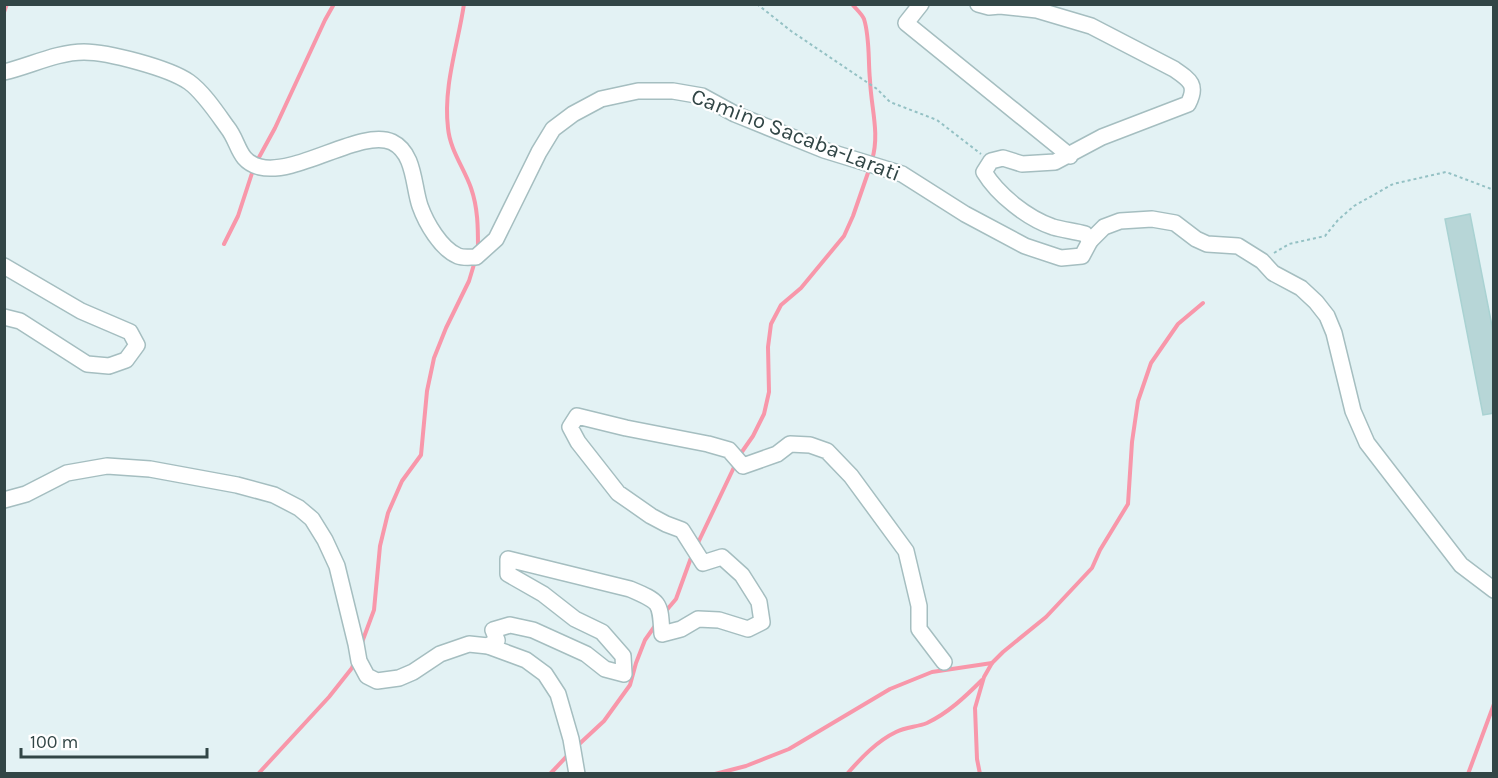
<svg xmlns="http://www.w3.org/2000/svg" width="1498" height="778" font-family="Karla,sans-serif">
<rect width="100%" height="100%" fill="#e3f2f4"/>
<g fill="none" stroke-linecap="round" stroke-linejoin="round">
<g stroke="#f897aa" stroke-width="4">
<path d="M464,4C458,45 443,86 448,128C450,150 464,168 471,188C478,208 478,228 478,248"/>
<path d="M852,4C856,9 862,14 864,19C870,38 868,61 870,80C871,108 880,133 872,160"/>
<path d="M4,12L7,4"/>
<path d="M257,161L275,128L325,20L334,4"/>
<path d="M224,244L238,216L254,167"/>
<path d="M739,456L753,436L764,414L769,392L768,347L771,324L781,305L801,288L844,236L853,216L870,167"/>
<path d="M697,545L736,463"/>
<path d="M665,612L676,599L692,555"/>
<path d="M361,645L374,610L380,546L388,513L402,481L421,455L427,391L434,358L446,328L469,281L475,261"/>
<path d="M576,747L604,721L630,685L636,663L645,640L657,623"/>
<path d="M258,774L329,697L352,668L355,660"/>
<path d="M550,774L568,755"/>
<path d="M715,774L746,766L789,749L890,689L932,672L992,663"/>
<path d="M847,774C861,758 877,741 896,732C906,727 917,727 927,723C948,713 965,697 982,680"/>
<path d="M980,774L977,759L975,708L984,677L992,663L1003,652L1046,617L1092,568L1100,550L1128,504L1132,442L1138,401L1151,363L1178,324L1203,303"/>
<path d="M1468,774L1494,704"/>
</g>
</g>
<path fill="#b7d6d7" stroke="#a9d2d2" stroke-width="1.5" d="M1470,214L1494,336V413L1483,415L1445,219Z"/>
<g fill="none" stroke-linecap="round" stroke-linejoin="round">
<defs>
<g id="minor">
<path d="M921,4L906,23L1070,156"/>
<path d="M978,4L989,7L1000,6L1037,10L1091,26L1174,69C1190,80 1198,85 1188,104L1102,137L1055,162L1022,164L1003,158L991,161L984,172C998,195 1027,218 1053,227C1063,230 1074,231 1085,234L1090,241"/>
<path d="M4,72C30,66 57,52 84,52C108,52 169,68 189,82C203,92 217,113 227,127C240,143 237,161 260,167C297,176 362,128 392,142C415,153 413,186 420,206C426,223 441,249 458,256C463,258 470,257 476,257L496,239L539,152L553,129L573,114L601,99L638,91H673L702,96L735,114L824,150L902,174L965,214L1025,246L1061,258L1082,256L1090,241L1104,227L1120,221L1152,219L1175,223L1196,239L1207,244L1238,246L1262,261L1273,273L1301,288L1316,302L1327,316L1334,333L1353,411L1367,443L1461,565L1494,590"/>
<path d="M4,266L81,311L130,332L137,345L126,360L109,366L87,364L20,321L4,317"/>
<path d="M4,500L26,494L67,473L107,466L150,469L237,485L274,495L299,508L312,519L325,540L337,566L356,644L359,661L367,676L377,681L399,678L413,672L440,654L469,644L488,646L526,660L545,674L558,694L571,739L577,774"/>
<path d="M488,646L497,640L493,630L510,625L533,630L586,654L605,669L624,674L623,656L602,632L575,619L543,594L508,574V559L630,589C661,602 660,602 662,634L681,629L698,619L719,620L748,629L762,622L759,602L742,575L722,557L703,563L682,530L666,524L651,516L618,493L578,442L570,427L577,416L626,428L708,444L729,450L743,466L777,454L790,444L810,445L827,451L851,476L906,551L919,606V629L944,662"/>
</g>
</defs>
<use href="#minor" stroke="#a5bec0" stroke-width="18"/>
<g stroke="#94c1c4" stroke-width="2" stroke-dasharray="3 3" stroke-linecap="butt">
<path d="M757,4L791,31L877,89L890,102L937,120L981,154"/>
<path d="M1274,253L1289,244L1325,236L1338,220L1354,206L1393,184L1446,172L1494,190"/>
</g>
<use href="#minor" stroke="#fff" stroke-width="15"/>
</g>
<g text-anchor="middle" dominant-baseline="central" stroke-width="4.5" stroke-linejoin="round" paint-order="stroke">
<g font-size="22" fill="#324646" stroke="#fff">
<text transform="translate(796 135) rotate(21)">Camino Sacaba-Larati</text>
</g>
</g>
<rect width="1498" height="778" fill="none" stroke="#324646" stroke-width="12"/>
<path d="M21 748v9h186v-9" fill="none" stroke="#324646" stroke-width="3"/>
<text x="30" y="748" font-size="18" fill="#324646" stroke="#ffffff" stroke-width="4.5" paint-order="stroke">100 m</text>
</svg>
